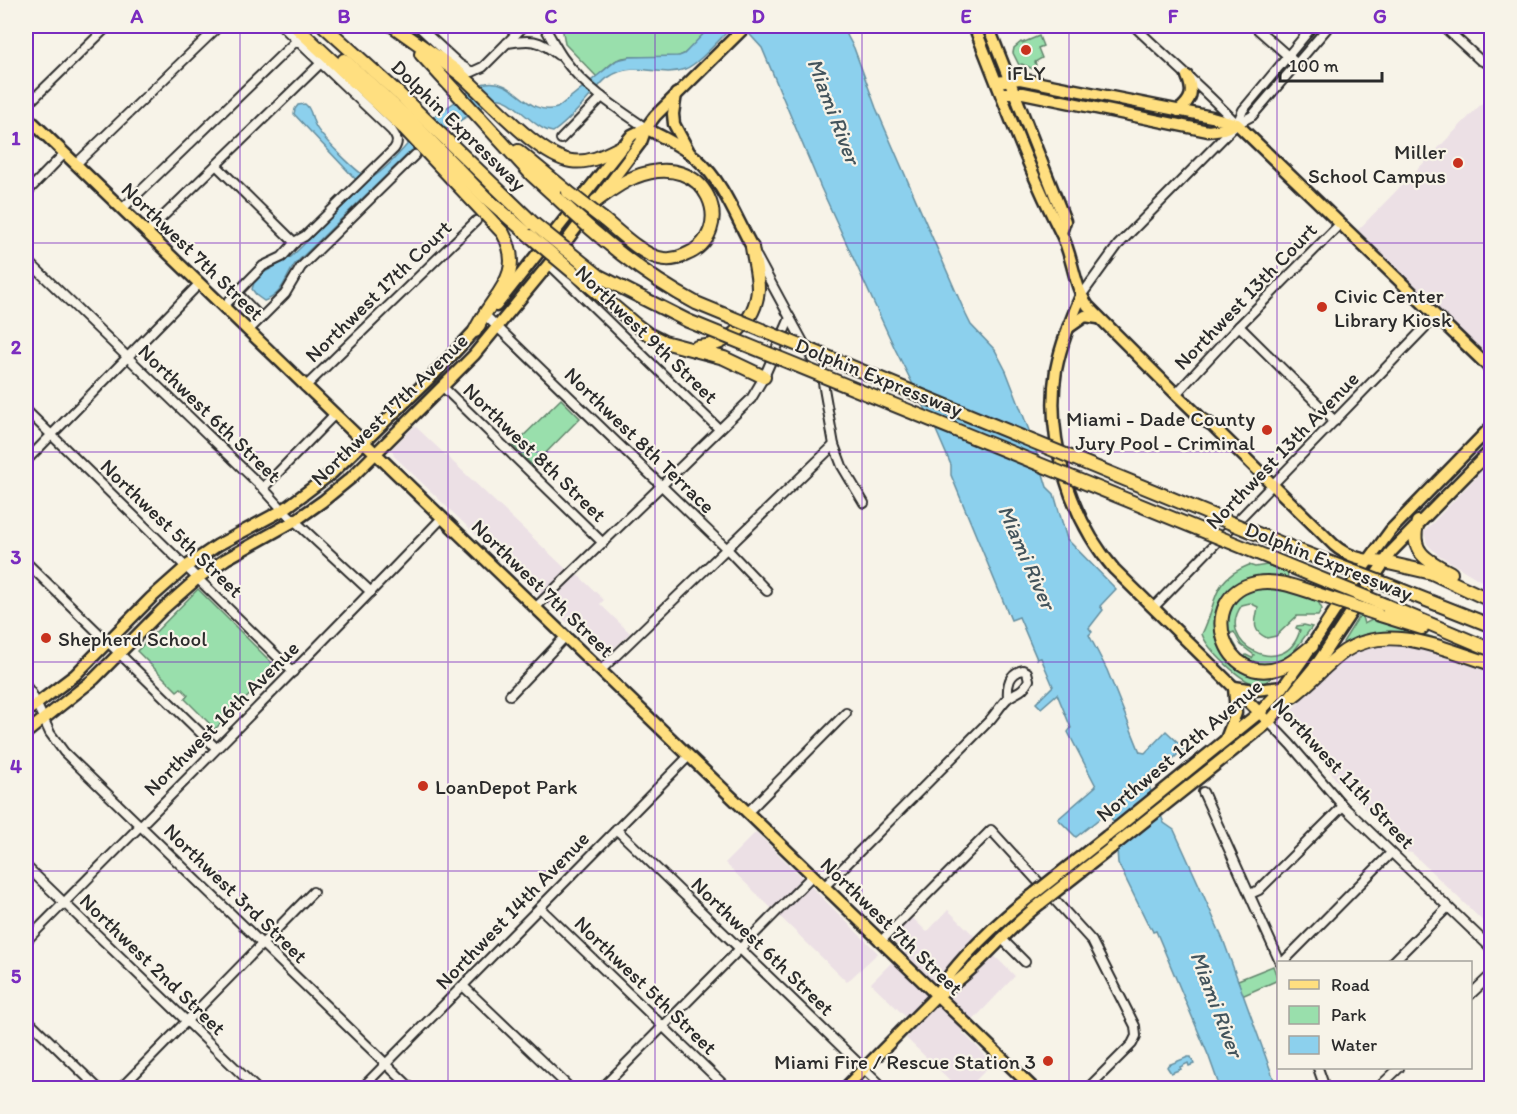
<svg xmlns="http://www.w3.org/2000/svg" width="1517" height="1114" font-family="Itim,sans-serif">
<rect width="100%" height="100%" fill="#f7f3e8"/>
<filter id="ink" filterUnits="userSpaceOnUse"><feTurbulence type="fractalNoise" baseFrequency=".0167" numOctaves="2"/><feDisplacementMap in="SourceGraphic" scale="12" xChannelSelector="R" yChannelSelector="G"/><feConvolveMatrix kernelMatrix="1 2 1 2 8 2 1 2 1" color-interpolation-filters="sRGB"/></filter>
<g filter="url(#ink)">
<g fill="#ece0e5">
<path d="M1491,94V369L1356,232Z"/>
<path d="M415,426L565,568L580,577L604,600L600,604L630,633L604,658L394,456L392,448Z"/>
<path d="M1491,461V587L1437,554L1427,544L1424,532Z"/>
<path d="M1409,643L1491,667V929L1412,853L1406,852L1403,846L1335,779L1327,766L1289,722V712L1341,661L1363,645Z"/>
<path d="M756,832L878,953L847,982L725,863Z"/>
<path d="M948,910L1015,976L962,1032L993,1063L968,1088H958L906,1038L916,1027L871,983L903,951L891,938L912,917L927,932Z"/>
</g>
<g fill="#99dfac" stroke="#62856c" stroke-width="1.5">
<path d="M562,26H711C703,34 695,46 685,53C669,65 636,50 615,61C609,65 603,71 597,77L565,44Z"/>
<path d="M1039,36L1043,46L1038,48L1042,58L1035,62L1036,65L1033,69L1022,64L1019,65L1013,53L1014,48L1021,42L1022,43Z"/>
<path d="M561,399L580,418L533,466L513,446Z"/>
<path d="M1249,565L1255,567L1267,565L1288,573L1287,580L1226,598L1225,654L1277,674L1264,683L1261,682L1256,684C1241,682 1207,649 1202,634C1218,603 1209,581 1249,565Z"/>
<path d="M1268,585L1316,598L1322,609L1318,616H1297L1276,636L1267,638C1250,630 1256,621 1258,607L1250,603L1242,605C1213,644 1286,682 1300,630L1296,628L1297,626L1304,625L1312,627L1291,655L1269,667L1243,659L1246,655L1252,658L1254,655L1241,645L1234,632L1229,634L1237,648L1234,652L1224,628L1230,606L1241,593Z"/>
<path d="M198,589L277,668L215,729L185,699L188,695L181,688L177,691L137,651Z"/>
<path d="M1361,613L1364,624L1376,618L1464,648L1463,651L1411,637L1346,647L1343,642Z"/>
<path d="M1273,966L1278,980L1242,996L1238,980Z"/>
</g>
<g fill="#8cd0ed" stroke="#658e9f" stroke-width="1.5">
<path d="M711,26H733C722,36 699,64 685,69C659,79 637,59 609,77C603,80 598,88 593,93C580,107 569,121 553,132C532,129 512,95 495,99L411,151L295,264C285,278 283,295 264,301L257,296L252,289L254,283L265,272L291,257L360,189L361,185L294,114L295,109L298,105L305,104C312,109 311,117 315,125C320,136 359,175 370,179C390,168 412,137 429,121C437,112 449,107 459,99C467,93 476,84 486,83C516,78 526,117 557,108L617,60L630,57L679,56L684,54Z"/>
<path d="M742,26H842L854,48L876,108L966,315L971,325L995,350L1006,371L1032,438L1047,487L1054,494L1067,539L1116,589L1100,606L1103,610L1089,628L1092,632L1089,635L1107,670L1140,752L1145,753L1166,731L1184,748L1148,784L1164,823L1174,830L1199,885L1224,942L1277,1088H1220L1209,1057L1156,931L1153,932L1151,927L1150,928L1118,863L1115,825L1108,812L1076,837L1058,819L1096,786L1068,732L1071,728L1057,694L1041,708L1036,703L1053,686L1041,658L1037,659L1019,617L1011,620L951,475V465L935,428L895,349L821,188L762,48Z"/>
<path d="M1188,1057H1191L1194,1064L1189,1066L1188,1063L1180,1067L1181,1069L1171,1073L1167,1067L1168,1065Z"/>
</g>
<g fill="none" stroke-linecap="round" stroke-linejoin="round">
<defs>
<g id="minor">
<path d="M418,26L459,64L472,72L483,67L524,26"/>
<path d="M544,26C550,36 556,48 563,58C584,87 616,108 646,128"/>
<path d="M1134,26C1168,59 1204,89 1237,124"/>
<path d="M1254,26L1297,64"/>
<path d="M1443,26L1480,60L1492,65"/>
<path d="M507,43C530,39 539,39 558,55"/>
<path d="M1492,74V76"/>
<path d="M26,106L108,26"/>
<path d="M1237,124L1243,110L1313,26"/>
<path d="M561,139L602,97"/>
<path d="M76,164L219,26"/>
<path d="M216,165L295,243"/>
<path d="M26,193L64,154"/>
<path d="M122,209L297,40"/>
<path d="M146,233L321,63"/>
<path d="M757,257L822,377L834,445L842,466L864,503"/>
<path d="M26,259L263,488L283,510L371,592"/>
<path d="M549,264L719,429"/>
<path d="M237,293L261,318"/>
<path d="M1081,296L1118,245L1237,124L1252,116L1329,26"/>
<path d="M223,307L263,266L282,257L296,241L305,236L394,149C399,142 397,138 392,131L282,26"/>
<path d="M487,317L726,548L767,591"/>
<path d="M1239,326L1335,421"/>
<path d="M248,331L285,294L301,267L415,155"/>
<path d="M305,387L476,221"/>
<path d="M443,387L603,543"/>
<path d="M1176,394L1239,326L1340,224"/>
<path d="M26,410L293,672"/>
<path d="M26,461L199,284"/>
<path d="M263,488L334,415"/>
<path d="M26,562L216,748"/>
<path d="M535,608L751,399L764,377L790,318"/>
<path d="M1153,608L1436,316"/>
<path d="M600,671L834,445"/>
<path d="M26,686L32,694L50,733L64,752L411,1088"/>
<path d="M510,695L565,637"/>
<path d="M1269,722L1290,744L1343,806L1492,949"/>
<path d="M1203,792L1280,962"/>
<path d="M747,813L846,713"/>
<path d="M616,829L884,1088"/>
<path d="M26,866L256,1088"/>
<path d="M824,887L989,721C994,716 1003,702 1008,698C1017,691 1022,693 1029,680L1027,672L1023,670C1009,673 1007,685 1008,698"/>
<path d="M1250,894L1259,890L1343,806"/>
<path d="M540,908L727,1088"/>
<path d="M1001,938L1025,962"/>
<path d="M26,941C165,801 305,661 442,518"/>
<path d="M880,942L991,830L1092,941L1135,1026L1136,1036L1132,1044L1088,1088"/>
<path d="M1283,962L1391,853"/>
<path d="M1393,962L1448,907"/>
<path d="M463,986L570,1088"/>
<path d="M1470,995L1492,974"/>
<path d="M26,1018L98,1088"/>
<path d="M1318,1068L1325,1088"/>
<path d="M121,1088L313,892"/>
<path d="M362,1088L689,756"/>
<path d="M602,1088L812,876"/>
<path d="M1378,1088L1399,1068"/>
</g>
<g id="major">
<path d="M974,26C1002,95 1027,167 1061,233C1073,256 1073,285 1088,306L1176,394L1202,419L1212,425L1334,545C1349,558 1365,560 1384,562"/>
<path d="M988,26L1065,221L1061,233"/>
<path d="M997,82L1020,79L1212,117L1237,124L1492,370"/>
<path d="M1001,93H1023L1208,131L1223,129L1236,124"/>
<path d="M676,94L673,114L674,124L689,152"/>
<path d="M1178,111C1192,100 1194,92 1187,76"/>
<path d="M26,116L1033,1088"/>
<path d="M646,128C663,138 683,146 698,160C723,182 736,218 752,247"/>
<path d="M1081,296C1071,320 1061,344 1056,370C1045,438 1070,518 1114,569L1265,718"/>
<path d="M496,306L623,146L632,135L646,128"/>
<path d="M1068,328L1085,316L1098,318"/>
<path d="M1234,687L1255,690L1283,687"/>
<path d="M26,712L75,675L151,598L187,566L218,545L283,510L332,473L433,375L480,325"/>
<path d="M26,733L94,679L163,609L199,577L226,559L296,520L323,501L351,478L474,355L549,264L641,142L646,128L655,116L746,26"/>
<path d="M1226,739L1236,713L1234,687"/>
<path d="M1107,836L1259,713L1283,687L1303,659L1363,568L1391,530L1492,426"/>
<path d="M1111,848L1269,722L1319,661L1391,552L1492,449"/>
<path d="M936,996C952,964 1005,915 1035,893"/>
<path d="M845,1088L936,996C975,973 1004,931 1041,903"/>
</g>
<g id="highway">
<path d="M295,26L404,128L503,233C527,277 491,295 475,331"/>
<path d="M324,26L399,94L534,224"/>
<path d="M393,26C415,42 438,57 460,74C487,97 538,156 571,161C590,164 607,154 623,146"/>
<path d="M421,54L532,175L556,197"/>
<path d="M344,60L412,122L485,197L530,236"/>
<path d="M518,151L568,192"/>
<path d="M596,201C609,192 621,182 635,177C709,147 739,234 685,255C677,259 667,260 659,258C641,254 617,230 603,219"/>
<path d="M573,272L636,325L648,334L664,342L724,358L764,377"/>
<path d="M697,347C729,346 756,321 758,289C758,275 754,261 752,247"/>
<path d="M1418,522C1408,552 1428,561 1451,573"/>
<path d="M1384,562L1432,573L1492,601"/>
<path d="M1391,586L1492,626"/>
<path d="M1385,605L1492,650"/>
<path d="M1377,614L1422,628"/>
<path d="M1312,646C1303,653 1293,663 1282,667C1222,690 1195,595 1256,583C1276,579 1296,587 1314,593"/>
<path d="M1293,696C1312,682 1326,664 1345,651C1389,622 1446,650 1492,664"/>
</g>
</defs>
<use href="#minor" stroke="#2b2b2b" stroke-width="12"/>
<use href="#major" stroke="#2b2b2b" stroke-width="15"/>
<use href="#highway" stroke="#2b2b2b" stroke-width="16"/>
<use href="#minor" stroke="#f7f3e8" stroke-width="8"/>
<use href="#major" stroke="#ffdf80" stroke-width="10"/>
<use href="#highway" stroke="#ffdf80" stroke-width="12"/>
<defs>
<g id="major-bridge">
<path d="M1035,893L1107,836"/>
<path d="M1041,903L1111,848"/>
</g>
<g id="highway-bridge">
<path d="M568,192L603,219"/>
<path d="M556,197C599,238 643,275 696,303L1292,548L1391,586"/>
<path d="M534,224L599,276L688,321L1385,605"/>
<path d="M530,236L573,272"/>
<path d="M1314,593L1377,614"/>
</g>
</defs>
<use href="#major-bridge" stroke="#2b2b2b" stroke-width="15" stroke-linecap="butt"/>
<use href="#highway-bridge" stroke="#2b2b2b" stroke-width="16" stroke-linecap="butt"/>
<use href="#major-bridge" stroke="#ffdf80" stroke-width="10"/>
<use href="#highway-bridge" stroke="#ffdf80" stroke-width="12"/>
</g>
</g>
<path fill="none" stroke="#7b2cbf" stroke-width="1.5" stroke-opacity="0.55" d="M240,26V1088M448,26V1088M655,26V1088M862,26V1088M1069,26V1088M1277,26V1088M26,243H1492M26,452H1492M26,662H1492M26,871H1492"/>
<g fill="#c8321e" stroke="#f7f3e8" stroke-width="2">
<circle cx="1026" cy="50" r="6"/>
<circle cx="1458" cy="163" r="6"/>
<circle cx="1322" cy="307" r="6"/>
<circle cx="1267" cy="430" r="6"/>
<circle cx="46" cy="638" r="6"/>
<circle cx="423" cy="786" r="6"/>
<circle cx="1048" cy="1061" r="6"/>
</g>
<g text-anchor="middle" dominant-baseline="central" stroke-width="4.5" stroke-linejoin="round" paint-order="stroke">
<g font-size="21" fill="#2b2b2b" stroke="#f7f3e8" text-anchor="end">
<text x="1026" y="72" text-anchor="middle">iFLY</text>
<text x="1446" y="151">Miller<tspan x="1446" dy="24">School Campus</tspan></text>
<text x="1334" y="295" text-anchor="start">Civic Center<tspan x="1334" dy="24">Library Kiosk</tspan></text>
<text x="1255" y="418">Miami - Dade County<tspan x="1255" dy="24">Jury Pool - Criminal</tspan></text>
<text x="58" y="638" text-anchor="start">Shepherd School</text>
<text x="435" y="786" text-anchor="start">LoanDepot Park</text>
<text x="1036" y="1061">Miami Fire / Rescue Station 3</text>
</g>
<g font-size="21" fill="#2b2b2b" stroke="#f7f3e8">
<text transform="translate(459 125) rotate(44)">Dolphin Expressway</text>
<text transform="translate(193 251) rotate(44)">Northwest 7th Street</text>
<text transform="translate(378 291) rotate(-44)">Northwest 17th Court</text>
<text transform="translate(1245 296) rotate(-46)">Northwest 13th Court</text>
<text transform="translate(647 334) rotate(44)">Northwest 9th Street</text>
<text transform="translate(879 377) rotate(22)">Dolphin Expressway</text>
<text transform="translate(389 409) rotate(-44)">Northwest 17th Avenue</text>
<text transform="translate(210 413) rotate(44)">Northwest 6th Street</text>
<text transform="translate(640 440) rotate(44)">Northwest 8th Terrace</text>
<text transform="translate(1282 450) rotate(-46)">Northwest 13th Avenue</text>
<text transform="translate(535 452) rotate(44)">Northwest 8th Street</text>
<text transform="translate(172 528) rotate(44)">Northwest 5th Street</text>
<text transform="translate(1329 561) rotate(22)">Dolphin Expressway</text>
<text transform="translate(543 588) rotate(44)">Northwest 7th Street</text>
<text transform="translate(221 718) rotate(-45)">Northwest 16th Avenue</text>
<text transform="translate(1179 750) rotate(-40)">Northwest 12th Avenue</text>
<text transform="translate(1344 773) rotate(47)">Northwest 11th Street</text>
<text transform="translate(236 893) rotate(44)">Northwest 3rd Street</text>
<text transform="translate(512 910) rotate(-46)">Northwest 14th Avenue</text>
<text transform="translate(892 926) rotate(44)">Northwest 7th Street</text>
<text transform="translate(763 946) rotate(44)">Northwest 6th Street</text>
<text transform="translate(153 964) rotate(44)">Northwest 2nd Street</text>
<text transform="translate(646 985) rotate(44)">Northwest 5th Street</text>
</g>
<g font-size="22" font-style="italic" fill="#43545c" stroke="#f7f3e8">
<text transform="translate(834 111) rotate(69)">Miami River</text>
<text transform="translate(1027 557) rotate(66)">Miami River</text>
<text transform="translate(1217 1004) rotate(69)">Miami River</text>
</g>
</g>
<rect width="1517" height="1114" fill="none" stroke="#f7f3e8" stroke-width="66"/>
<rect x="1277" y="961" width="195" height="108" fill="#f7f3e8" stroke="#a5a39c" stroke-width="1.5"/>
<rect x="1289" y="980" width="30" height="9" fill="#ffdf80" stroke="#a5a39c" stroke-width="1.5"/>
<text x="1331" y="991" font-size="18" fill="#2b2b2b">Road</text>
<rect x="1289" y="1006" width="30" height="18" fill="#99dfac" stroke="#a5a39c" stroke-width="1.5"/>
<text x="1331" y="1021" font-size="18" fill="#2b2b2b">Park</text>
<rect x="1289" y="1036" width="30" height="18" fill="#8cd0ed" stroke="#a5a39c" stroke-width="1.5"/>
<text x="1331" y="1051" font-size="18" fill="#2b2b2b">Water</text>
<path d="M1280 72v9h102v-9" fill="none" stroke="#2b2b2b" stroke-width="3"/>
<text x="1289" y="72" font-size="18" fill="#2b2b2b" stroke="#f7f3e8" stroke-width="4.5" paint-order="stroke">100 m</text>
<rect x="33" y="33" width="1451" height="1048" fill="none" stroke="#7b2cbf" stroke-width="2"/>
<g font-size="20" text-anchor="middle" font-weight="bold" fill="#7b2cbf">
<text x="137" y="23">A</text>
<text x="344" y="23">B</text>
<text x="551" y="23">C</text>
<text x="758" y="23">D</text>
<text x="966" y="23">E</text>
<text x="1173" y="23">F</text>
<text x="1380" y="23">G</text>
<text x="16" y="145">1</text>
<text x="16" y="354">2</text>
<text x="16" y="564">3</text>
<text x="16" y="773">4</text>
<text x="16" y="983">5</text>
</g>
</svg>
